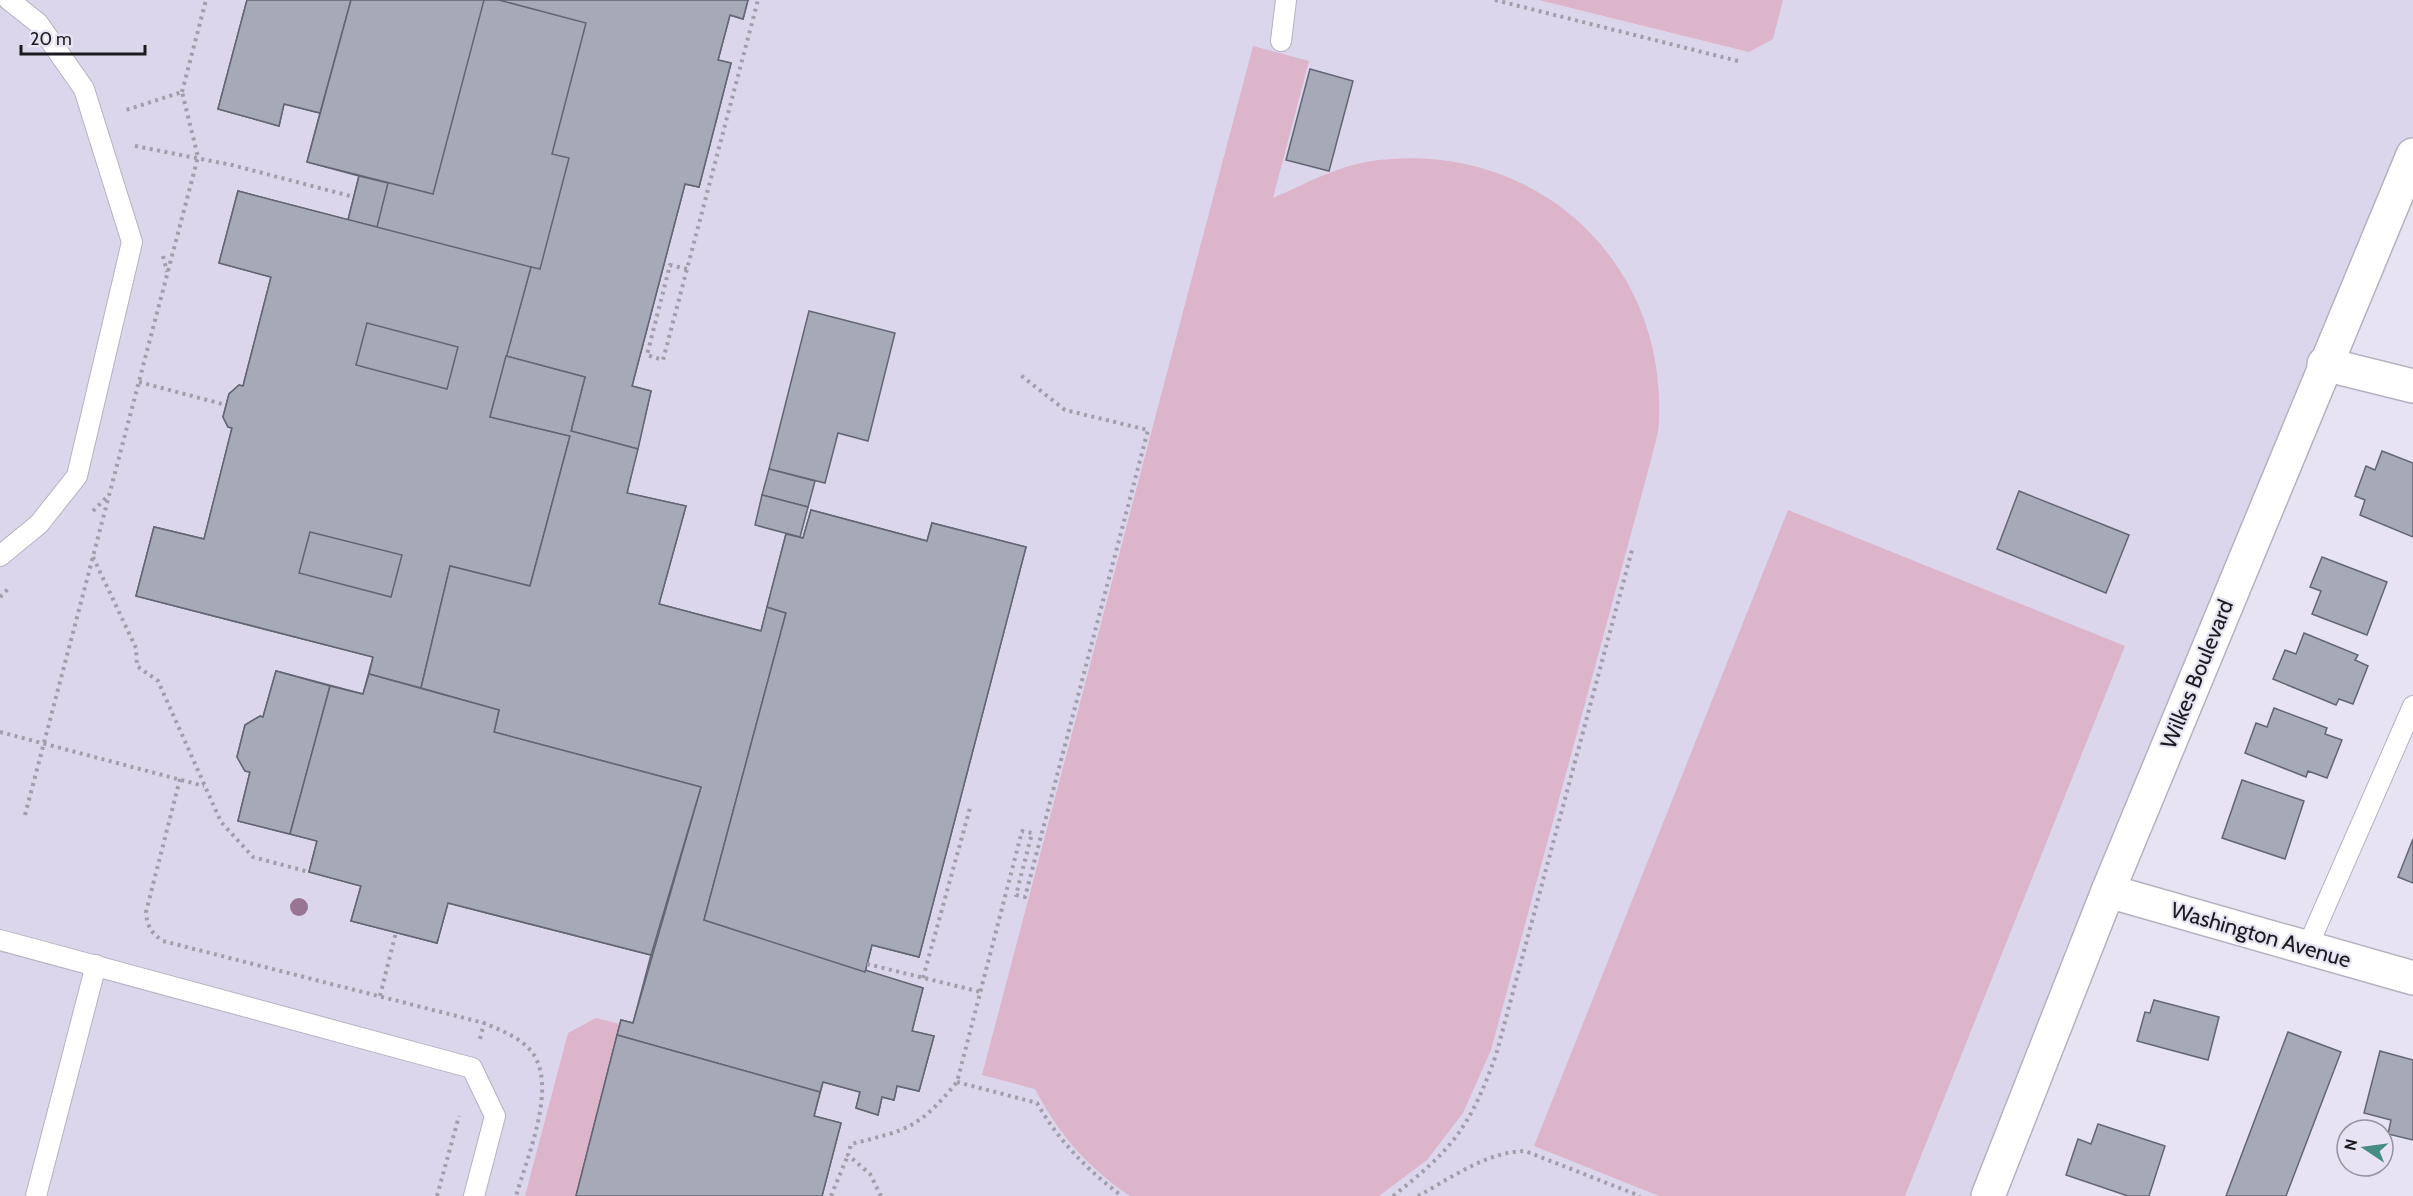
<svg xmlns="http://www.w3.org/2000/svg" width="2413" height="1196" font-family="Cabin,sans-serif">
<rect width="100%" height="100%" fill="#e7e3f2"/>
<path fill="#dcd6ed" d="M0,0H2413V156L1997,1196H0Z"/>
<g fill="#dcb5ca">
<path d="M1539,0H1783L1773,39L1749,52Z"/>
<path d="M1253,46L1309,61L1273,198C1305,184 1335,167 1371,161C1531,138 1666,257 1659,420C1659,433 1654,447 1651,460L1491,1050L1463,1113L1427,1160L1379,1196H1130C1087,1167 1059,1135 1035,1089L982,1075Z"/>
<path d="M1788,510L2125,646L1905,1196H1659L1534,1146Z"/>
<path d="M596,1018L620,1024L576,1196H525L568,1033Z"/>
</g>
<g fill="#a6a9b8" stroke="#626572" stroke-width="1.5" fill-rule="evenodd">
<path d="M247,0H748L743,19L730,15L718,60L731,63L699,187L685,184L632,386L651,391L627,493L686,506L659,604L761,631L786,534L803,538L811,510L927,541L932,523L1026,547L919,957L872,945L865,972L923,988L912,1031L934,1036L919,1091L897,1086L894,1100L882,1097L878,1115L856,1108L860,1092L823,1082L814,1116L841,1123L822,1196H576L621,1020L633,1023L651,955L448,903L437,943L351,921L361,886L309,872L317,841L238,821L250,772L245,771L237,757L245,725L260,716L263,717L276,671L363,694L373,657L136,596L154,527L204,539L232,428L228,427L223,417L229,394L239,385L243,386L271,277L219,263L238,191L348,220L359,176L307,162L320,113L284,104L279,126L218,109ZM367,323L458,347L447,389L356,365ZM310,532L402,555L391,597L299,573Z"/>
<path d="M247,0H351L320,113L284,104L279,126L218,109Z"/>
<path d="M351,0H484L433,194L307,162Z"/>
<path d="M499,0H748L743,19L730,15L718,60L731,63L699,187L685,184L632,386L651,391L638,449L571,431L585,377L506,356L531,267L540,269L569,158L552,154L586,23Z"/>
<path d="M1310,69L1353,81L1329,171L1286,160Z"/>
<path d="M359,176L388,183L377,227L348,220Z"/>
<path d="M238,191L531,267L490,417L570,436L530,586L450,566L421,688L369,674L373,657L136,596L154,527L204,539L232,428L228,427L223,417L229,394L239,385L243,386L271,277L219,263Z"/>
<path d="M809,311L895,333L868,441L838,433L825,483L769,469Z"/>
<path d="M367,323L458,347L447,389L356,365Z"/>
<path d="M506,356L585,377L571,431L638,449L627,493L686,506L659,604L761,631L767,607L786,613L704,920L923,988L912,1031L934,1036L919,1091L897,1086L894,1100L882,1097L878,1115L856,1108L860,1092L823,1082L820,1092L617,1035L621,1020L633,1023L701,787L494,732L499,710L421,688L450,566L530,586L570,436L490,417Z"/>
<path d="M2382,451L2413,463V537L2360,515L2365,500L2355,496L2366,466L2375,470Z"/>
<path d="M769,469L815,481L808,507L762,495Z"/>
<path d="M2019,491L2129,535L2106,593L1997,549Z"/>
<path d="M762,495L808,507L800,537L755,525Z"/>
<path d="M811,510L927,541L932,523L1026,547L919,957L872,945L865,972L704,920L786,613L767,607L786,534L803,538Z"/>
<path d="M310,532L402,555L391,597L299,573Z"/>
<path d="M2322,557L2387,582L2367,635L2312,614L2321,591L2310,587Z"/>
<path d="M2304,633L2358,655L2355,660L2368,666L2353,704L2339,699L2336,705L2273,679L2285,650L2296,654Z"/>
<path d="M276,671L330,686L290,834L238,821L250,772L245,771L237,757L245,725L260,716L263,717Z"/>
<path d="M369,674L499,710L494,732L701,787L651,955L448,903L437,943L351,921L361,886L309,872L317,841L290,834L330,686L363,694Z"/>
<path d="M2274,708L2327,728L2325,734L2342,740L2327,778L2308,771L2306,777L2245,753L2256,723L2267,727Z"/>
<path d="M2242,780L2304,801L2285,859L2222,838Z"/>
<path d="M2413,839V883L2398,877Z"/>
<path d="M2154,1000L2219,1017L2208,1060L2137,1041L2145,1012L2150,1013Z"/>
<path d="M2288,1032L2341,1052L2286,1196H2226Z"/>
<path d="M617,1035L820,1092L814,1116L841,1123L822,1196H576Z"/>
<path d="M2380,1051L2413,1060V1140L2388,1134L2391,1120L2364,1113Z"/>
<path d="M2098,1124L2165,1146L2149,1196H2128L2066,1175L2078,1139L2091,1144Z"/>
</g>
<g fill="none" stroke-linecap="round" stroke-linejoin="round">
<defs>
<g id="service">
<path d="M1281,41L1286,0"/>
<path d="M0,556L39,524L77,476L132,242L84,89L38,23L9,0"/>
<path d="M0,940L472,1068L495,1116L474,1196"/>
<path d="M2307,948L2413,706"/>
<path d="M36,1196L96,965"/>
</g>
<g id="minor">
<path d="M2324,364L2413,386"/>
<path d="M2108,891L2413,978"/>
<path d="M1988,1196L2108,891L2413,155"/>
</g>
</defs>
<use href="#service" stroke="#b5b1c0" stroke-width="22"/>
<use href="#minor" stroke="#b5b1c0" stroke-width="36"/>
<g stroke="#a19eaa" stroke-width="4" stroke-dasharray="3 4.5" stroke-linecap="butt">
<path d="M1495,0L1738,61"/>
<path d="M182,92L206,0"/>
<path d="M135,146L232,165L354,197"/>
<path d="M163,256L167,272"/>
<path d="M687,269L670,265L647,355L663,360L758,0"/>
<path d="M139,382L226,405"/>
<path d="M93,511L107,497"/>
<path d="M93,557L136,648L137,666L158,681L221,822L253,857L309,872"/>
<path d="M0,597L10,587"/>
<path d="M0,732L204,786"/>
<path d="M180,779L146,912C147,926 151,933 163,941L484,1023C500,1030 520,1037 532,1052C558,1087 527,1157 516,1196"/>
<path d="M25,815L198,157L182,92L123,111"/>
<path d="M867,964L981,992"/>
<path d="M923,978L970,808"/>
<path d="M380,996L396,932"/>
<path d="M480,1039L484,1023"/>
<path d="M957,1082L1037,1103C1058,1140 1088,1171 1122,1196"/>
<path d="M437,1196L459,1116"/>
<path d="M831,1196L848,1155"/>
<path d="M881,1196L870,1174L848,1155L851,1144C908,1130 919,1128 957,1082L1022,831L1032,833L1016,895L1025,897L1148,430L1065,410L1018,373"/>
<path d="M1393,1196C1453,1149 1470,1127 1496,1055L1632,550"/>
<path d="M1418,1196C1451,1178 1486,1152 1525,1151L1640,1196"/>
</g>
<use href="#service" stroke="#fff" stroke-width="20"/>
<use href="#minor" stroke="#fff" stroke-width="33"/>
</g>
<circle fill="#9a7593" cx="299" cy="907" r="9"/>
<g text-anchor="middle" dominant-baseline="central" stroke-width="4.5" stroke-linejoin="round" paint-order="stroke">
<g font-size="22" fill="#1b1a1f" stroke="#e7e3f2">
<text transform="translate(2197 674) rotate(-68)">Wilkes Boulevard</text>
<text transform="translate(2261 935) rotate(16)">Washington Avenue</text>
</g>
</g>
<g transform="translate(2365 1148) rotate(283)"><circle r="28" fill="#e7e3f2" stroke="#95939e" stroke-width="1.5"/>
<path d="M0-4.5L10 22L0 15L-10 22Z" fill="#468c83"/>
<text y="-9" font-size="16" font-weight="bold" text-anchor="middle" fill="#1b1a1f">N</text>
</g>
<path d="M21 45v9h124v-9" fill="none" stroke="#1b1a1f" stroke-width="3"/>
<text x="30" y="45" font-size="18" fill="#1b1a1f" stroke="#e7e3f2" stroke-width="4.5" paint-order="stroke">20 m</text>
</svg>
